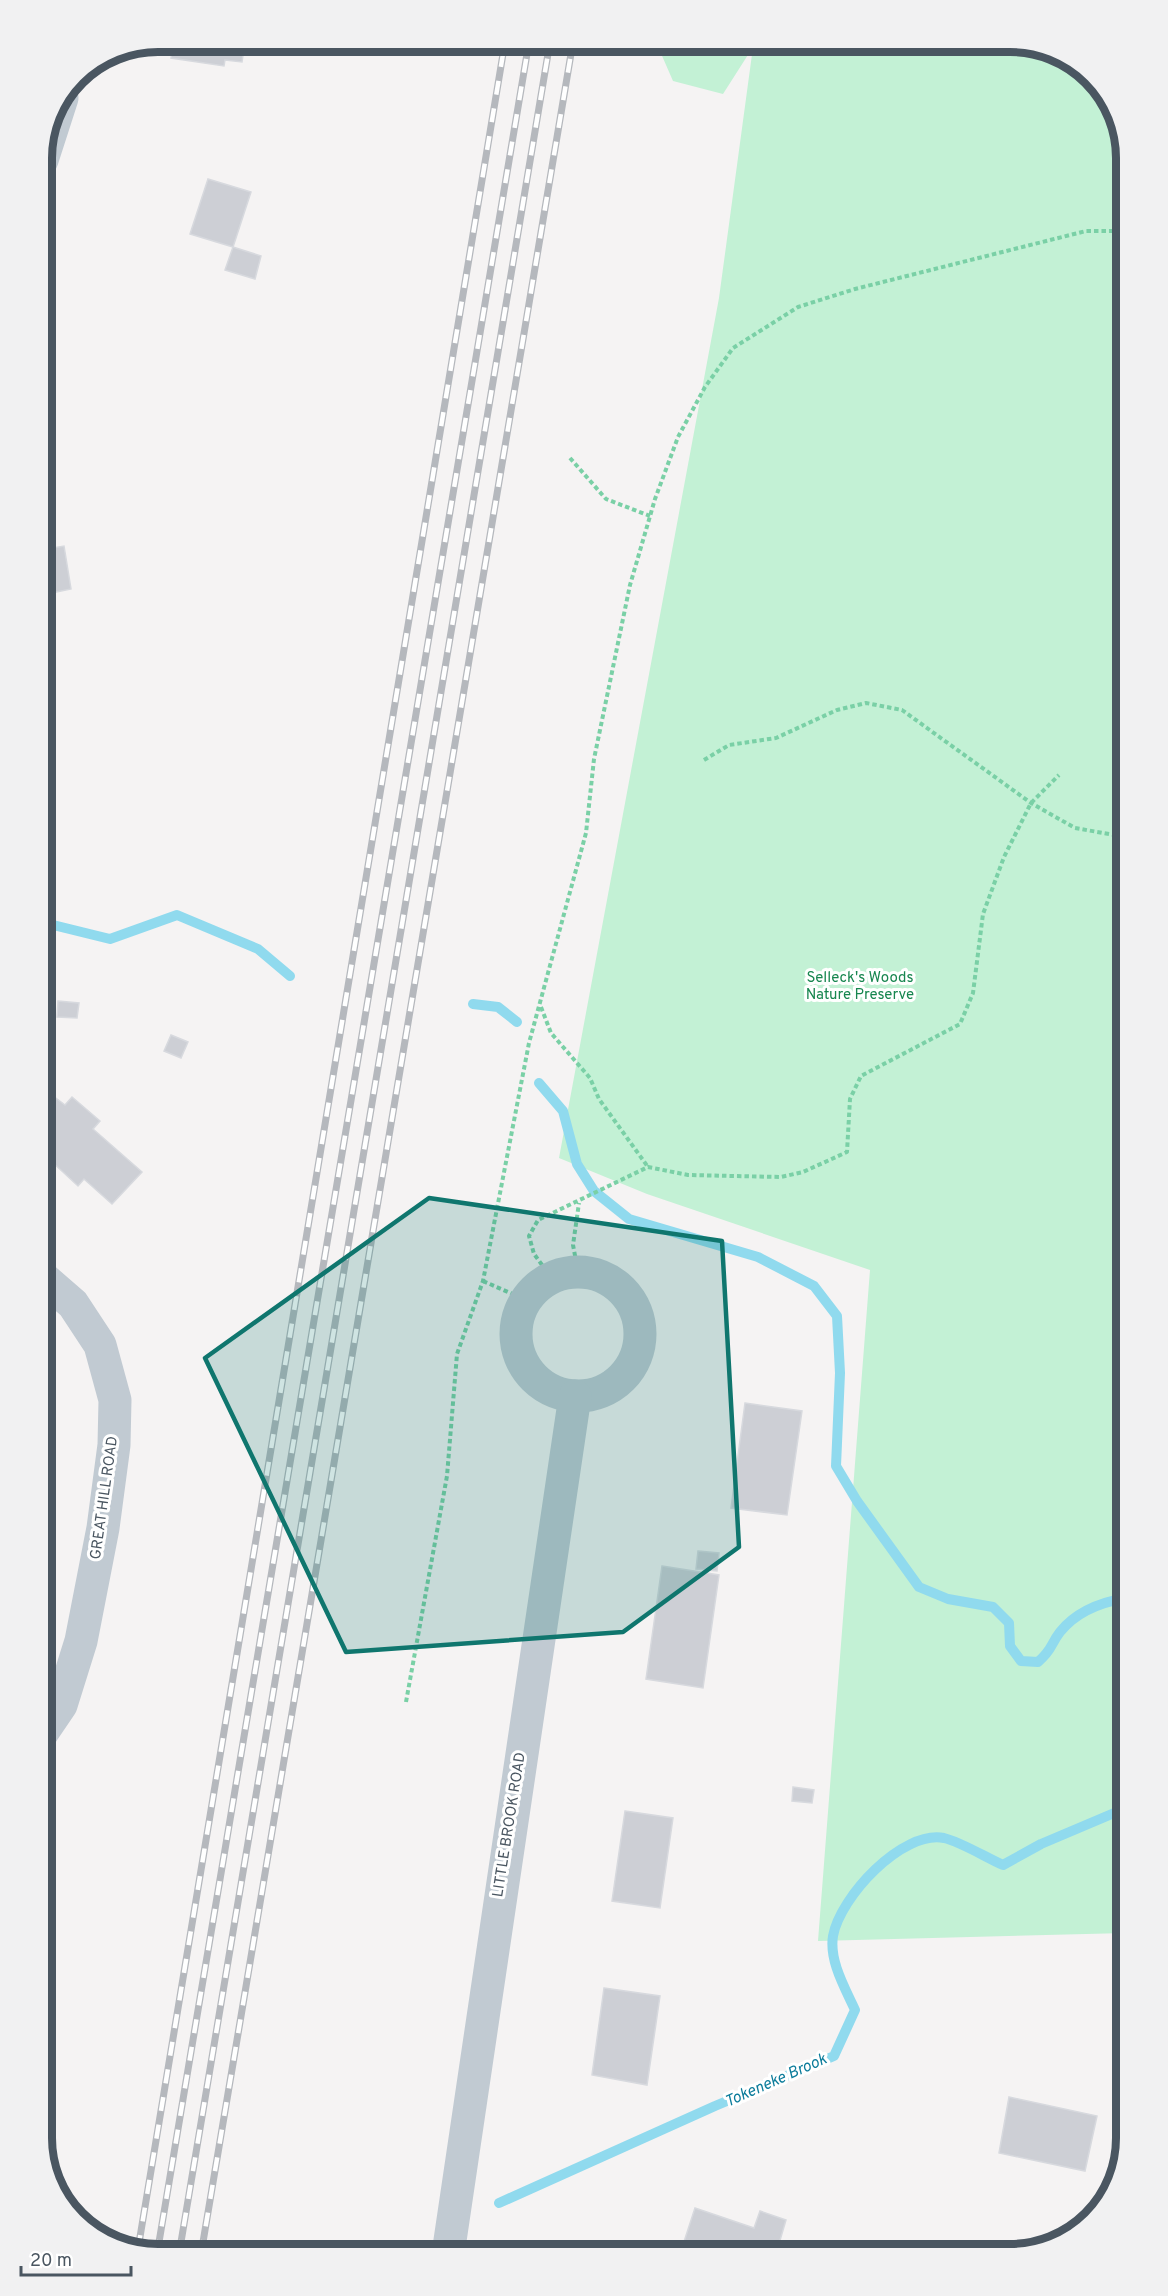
<svg xmlns="http://www.w3.org/2000/svg" width="1168" height="2296" font-family="Overpass,sans-serif">
<rect width="100%" height="100%" fill="#f5f3f3"/>
<path fill="#c3f1d5" d="M656,42H1017L1080,66L1117,114L1126,159V1933L818,1941L870,1270L647,1194L559,1158L719,298L753,47L723,94L673,81Z"/>
<g fill="none" stroke-linecap="round" stroke-linejoin="round">
<g stroke="#90daee" stroke-width="10">
<path d="M42,926L49,924L110,939L177,915L258,949L290,976"/>
<path d="M473,1004L498,1007L517,1022"/>
<path d="M539,1083L563,1111L577,1164L594,1191L629,1219L758,1257L814,1286L837,1316L840,1373L836,1466L857,1501L919,1587L948,1599L993,1607L1009,1623L1010,1646L1021,1661L1038,1662C1053,1649 1050,1645 1060,1632C1076,1612 1102,1602 1126,1598"/>
<path d="M499,2203L715,2106L834,2056L855,2010C845,1988 829,1961 833,1936C840,1897 902,1830 944,1838C961,1842 987,1858 1003,1865L1041,1844L1126,1808"/>
<path d="M408,2254L425,2246"/>
</g>
</g>
<g fill="#cdcfd5" stroke="#d7d9de" stroke-width="1.5">
<path d="M174,42H245L242,62L225,60L224,66L171,58Z"/>
<path d="M208,179L251,192L233,247L190,234Z"/>
<path d="M233,247L261,256L255,279L225,270Z"/>
<path d="M64,546L71,589L42,595V550Z"/>
<path d="M58,1001L79,1003L77,1018L57,1017Z"/>
<path d="M171,1035L188,1042L181,1058L164,1051Z"/>
<path d="M44,1089L65,1105L72,1097L100,1121L93,1129L142,1172L112,1204L84,1179L78,1186L49,1159L53,1155L42,1144V1131L49,1123L42,1117Z"/>
<path d="M745,1403L802,1411L787,1515L731,1508Z"/>
<path d="M698,1551L719,1553L717,1571L696,1569Z"/>
<path d="M662,1566L719,1575L703,1688L646,1679Z"/>
<path d="M793,1787L814,1790L812,1803L792,1801Z"/>
<path d="M625,1811L673,1818L660,1908L612,1901Z"/>
<path d="M604,1988L660,1996L647,2085L592,2075Z"/>
<path d="M1009,2097L1097,2116L1085,2171L999,2153Z"/>
<path d="M695,2208L754,2228L760,2211L786,2220L776,2254H680Z"/>
</g>
<g fill="none" stroke-linecap="round" stroke-linejoin="round">
<g stroke="#7ad0a6" stroke-width="4" stroke-dasharray="4.5 3" stroke-linecap="butt">
<path d="M570,458L606,499L650,516"/>
<path d="M704,760L729,745L776,738L837,710L866,703L902,710L1031,803L1075,828L1126,837"/>
<path d="M541,1007L551,1033L590,1078L599,1099L648,1167"/>
<path d="M578,1271L573,1245L579,1203"/>
<path d="M551,1277L534,1254L529,1236L538,1220L648,1167L688,1175L781,1177L803,1172L847,1152L850,1099L861,1076L960,1024L973,993L983,914L1004,857L1031,803L1059,775"/>
<path d="M483,1281L526,1300"/>
<path d="M406,1702L447,1476L457,1354L483,1281L529,1043L586,833L594,759L630,585L655,499L678,437L705,387L733,348L798,307L855,289L1086,231H1126"/>
</g>
<g stroke="#c1cad2" stroke-width="33">
<path d="M42,160L62,98"/>
<circle cx="578" cy="1334" r="62"/>
<path d="M42,1733L61,1705L81,1641L103,1528L114,1445L115,1400L100,1345L73,1304L42,1277"/>
<path d="M448,2254L575,1396"/>
</g>
<defs>
<g id="rail">
<path d="M138,2249L505,42"/>
<path d="M157,2254L529,42"/>
<path d="M179,2254L550,42"/>
<path d="M201,2254L573,42"/>
</g>
</defs>
<use href="#rail" stroke="#b5b8bd" stroke-width="7"/>
<use href="#rail" stroke="#fff" stroke-width="4.5" stroke-dasharray="14" stroke-linecap="butt"/>
</g>
<path fill="#0f766e" fill-opacity="0.2" stroke="#0f766e" stroke-width="4.5" stroke-linejoin="round" d="M429,1198L722,1241L739,1547L623,1632L346,1652L205,1358Z"/>
<g text-anchor="middle" dominant-baseline="central" stroke-width="6" stroke-linejoin="round" paint-order="stroke">
<g font-size="15" fill="#17864f" stroke="#fff">
<text x="860" y="978">Selleck's Woods<tspan x="860" dy="17">Nature Preserve</tspan></text>
</g>
<g font-size="15" fill="#4a5661" stroke="#fff">
<text transform="translate(105 1498) rotate(-82)">GREAT HILL ROAD</text>
<text transform="translate(510 1825) rotate(-81)">LITTLE BROOK ROAD</text>
</g>
<g font-size="16" font-style="italic" fill="#0c7c9b" stroke="#fff">
<text transform="translate(776 2081) rotate(-24)">Tokeneke Brook</text>
</g>
</g>
<path d="M0 0H1168V2296H0ZM158 52H1010A106 106 0 0 1 1116 158V2138A106 106 0 0 1 1010 2244H158A106 106 0 0 1 52 2138V158A106 106 0 0 1 158 52Z" fill="#f1f1f2" fill-rule="evenodd"/>
<path fill="none" stroke="#4a5661" stroke-width="8" d="M158 52H1010A106 106 0 0 1 1116 158V2138A106 106 0 0 1 1010 2244H158A106 106 0 0 1 52 2138V158A106 106 0 0 1 158 52Z"/>
<path d="M21 2266v9h110v-9" fill="none" stroke="#4a5661" stroke-width="3"/>
<text x="30" y="2266" font-size="18" fill="#4a5661" stroke="#ffffff" stroke-width="4.5" paint-order="stroke">20 m</text>
</svg>
